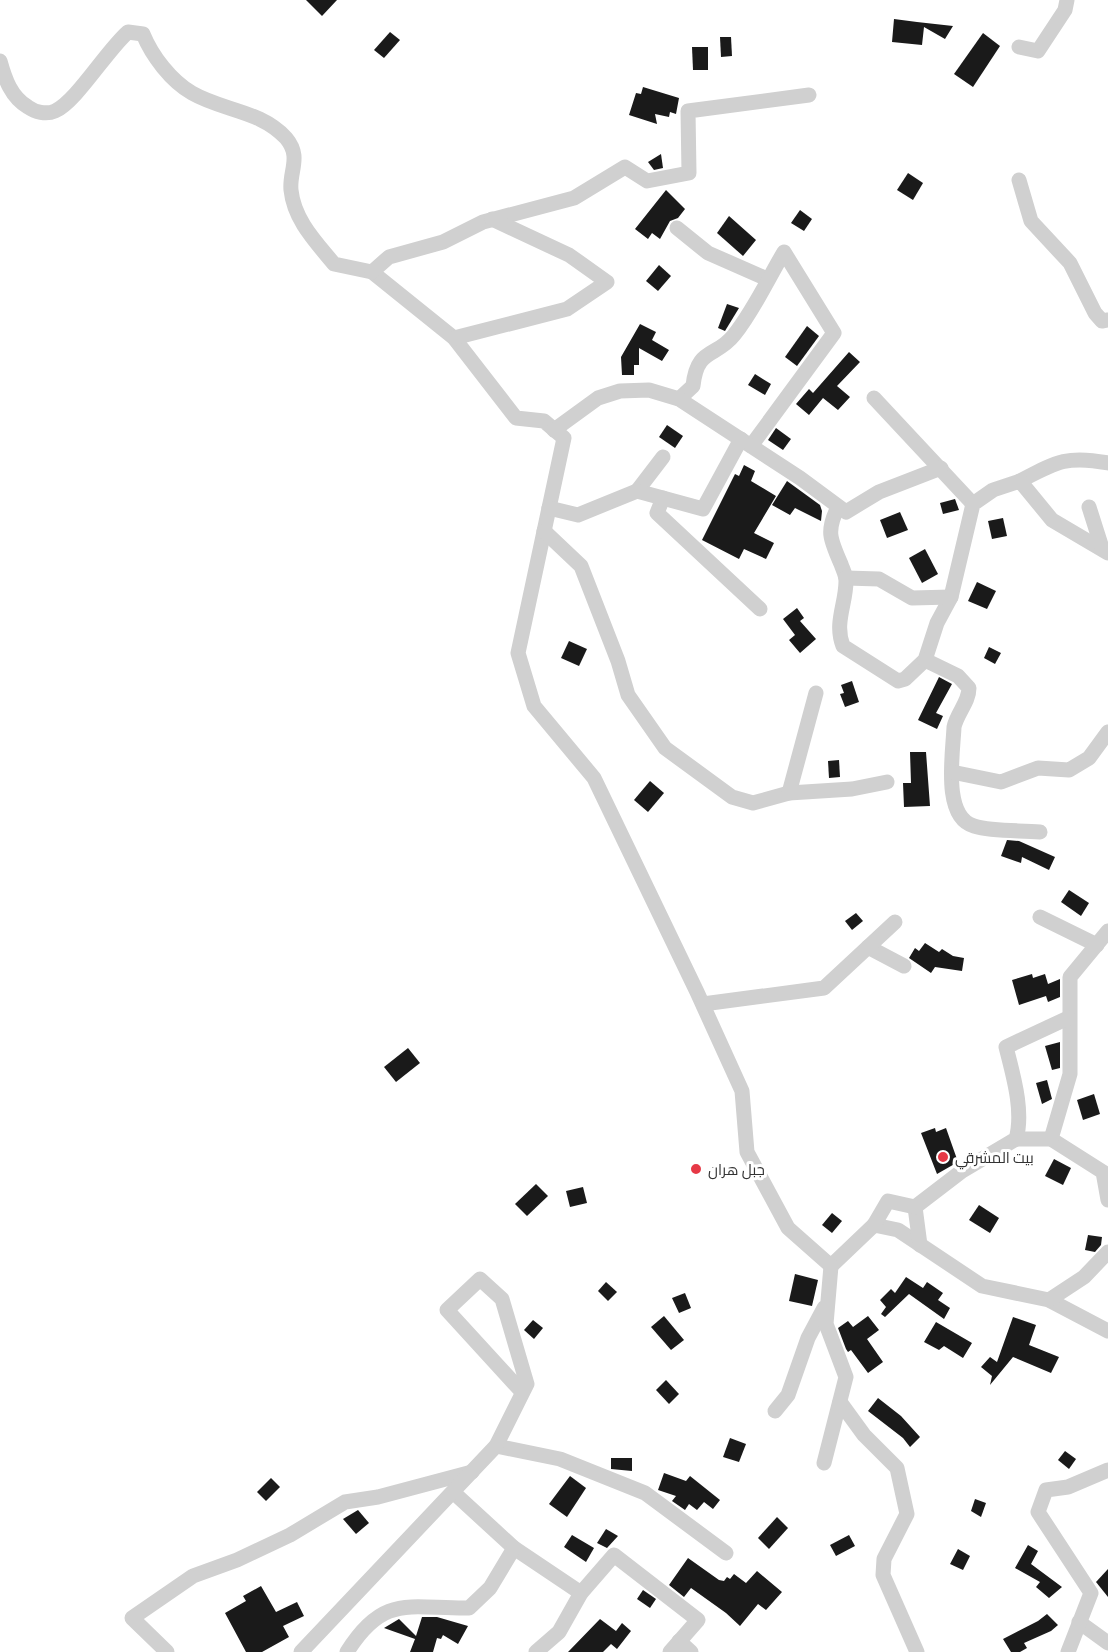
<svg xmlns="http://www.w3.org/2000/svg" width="1108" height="1652" font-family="'PT Sans Narrow',Cairo,sans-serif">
<rect width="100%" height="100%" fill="#fff"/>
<g fill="#1a1a1a">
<path d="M306,0H337L322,16Z"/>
<path d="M894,19L917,22L953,26L945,39L924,27L922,45L892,42Z"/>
<path d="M390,32L400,40L384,58L374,50Z"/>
<path d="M983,33L1000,46L973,87L954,74Z"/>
<path d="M720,37H731L732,56L721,57Z"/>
<path d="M692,47H708V70H693Z"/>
<path d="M643,87L679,98L676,114L670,112L669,117L655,114L657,124L629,115L636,93L641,94Z"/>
<path d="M661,154L663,168L654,170L648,162Z"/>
<path d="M908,173L923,183L913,200L897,190Z"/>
<path d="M666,190L685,209L678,218L670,221L660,239L652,233L648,239L635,229Z"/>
<path d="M800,210L812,219L804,231L791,223Z"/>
<path d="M729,216L756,240L743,256L717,233Z"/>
<path d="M659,265L671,276L658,291L646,281Z"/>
<path d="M727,304L739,308L725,331L718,328Z"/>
<path d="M640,324L656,332L652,340L669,350L662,361L639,348V365H634V375H622L621,357Z"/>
<path d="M807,326L819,336L797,366L785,357Z"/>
<path d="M849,352L860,362L837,386L850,397L838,410L823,398L809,415L796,404L809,389L813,393Z"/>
<path d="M755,374L771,384L765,395L748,385Z"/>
<path d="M667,425L683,436L675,448L659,437Z"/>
<path d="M776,428L791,439L783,450L768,440Z"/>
<path d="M744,465L755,471L751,481L776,496L754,533L774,543L766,559L744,549L739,559L702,540L735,474L739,476Z"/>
<path d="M787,481L820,505L822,511L821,521L795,508L790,515L772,505Z"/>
<path d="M955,499L959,510L943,514L940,503Z"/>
<path d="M900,512L908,530L887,538L880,520Z"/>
<path d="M1003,518L1007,536L992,539L988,521Z"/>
<path d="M925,549L938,574L922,583L909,558Z"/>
<path d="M977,582L996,591L987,609L968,601Z"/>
<path d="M797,608L804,618L800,621L816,639L800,653L789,640L795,635L783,619Z"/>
<path d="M569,641L587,649L579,666L561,658Z"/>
<path d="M989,647L1001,653L995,664L984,658Z"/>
<path d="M939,677L952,684L936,713L943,716L937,729L918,720Z"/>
<path d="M852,681L859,702L845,707L840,694L844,693L841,685Z"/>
<path d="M910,752H926L930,806L904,807L903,783H911Z"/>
<path d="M839,760L840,777L829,778L828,761Z"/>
<path d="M650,781L664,793L648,812L634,800Z"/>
<path d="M1007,840L1019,841L1055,857L1049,870L1022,857L1021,863L1001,856Z"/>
<path d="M1069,890L1089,903L1081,916L1061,902Z"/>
<path d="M856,913L863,921L852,930L845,921Z"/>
<path d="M925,943L939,952L942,949L953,956L964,958L962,971L935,967L931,973L909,958L915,948L919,951Z"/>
<path d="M1032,974L1033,978L1045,974L1048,984L1060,979V997L1048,1002L1046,996L1019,1005L1012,980Z"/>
<path d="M1060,1042V1068L1052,1070L1045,1046Z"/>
<path d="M408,1048L420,1063L396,1082L384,1067Z"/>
<path d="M1047,1080L1052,1099L1042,1104L1036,1083Z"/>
<path d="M1094,1094L1100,1114L1083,1120L1077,1100Z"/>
<path d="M935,1128L936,1132L946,1128L958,1162L937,1174L921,1133Z"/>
<path d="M1054,1159L1071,1168L1063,1185L1045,1176Z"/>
<path d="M536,1184L548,1196L527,1216L515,1204Z"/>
<path d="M583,1187L587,1203L570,1207L566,1191Z"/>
<path d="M979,1205L999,1218L990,1233L969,1220Z"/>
<path d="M832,1213L842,1221L832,1233L822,1225Z"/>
<path d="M1088,1235L1102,1237L1101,1245L1095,1252L1085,1250Z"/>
<path d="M795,1274L818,1280L812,1306L789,1301Z"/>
<path d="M906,1277L923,1288L927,1282L943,1293L938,1300L950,1308L944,1319L909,1294L885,1317L881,1314L886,1307L880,1300L891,1289L895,1293Z"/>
<path d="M606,1282L617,1292L608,1301L598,1291Z"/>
<path d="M685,1293L691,1308L679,1313L672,1298Z"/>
<path d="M664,1316L684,1340L671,1350L651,1327Z"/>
<path d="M868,1316L879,1330L867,1339L883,1362L868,1373L851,1350L848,1352L846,1349L838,1328L848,1321L853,1327Z"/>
<path d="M1013,1317L1036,1325L1029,1345L1059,1357L1051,1373L1013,1357L990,1385L992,1376L981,1367L990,1357L997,1362Z"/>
<path d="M533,1320L543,1328L534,1339L524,1330Z"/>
<path d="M936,1322L972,1343L963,1358L944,1346L939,1350L924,1342Z"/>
<path d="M666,1380L679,1394L669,1404L656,1390Z"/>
<path d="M878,1398L901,1416L920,1437L910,1447L903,1438L868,1411Z"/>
<path d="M730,1438L746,1444L739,1462L723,1457Z"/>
<path d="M1065,1451L1076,1459L1069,1469L1058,1460Z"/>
<path d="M611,1458H632V1471L611,1469Z"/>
<path d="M664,1473L686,1481L690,1476L720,1500L713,1509L704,1502L697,1510L689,1504L685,1510L672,1501L676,1496L658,1490Z"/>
<path d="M570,1476L586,1488L567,1517L549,1504Z"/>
<path d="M271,1478L280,1487L266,1501L257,1492Z"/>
<path d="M975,1499L986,1503L981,1517L971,1511Z"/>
<path d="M358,1510L369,1523L356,1534L343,1519Z"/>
<path d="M777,1517L788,1528L769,1549L758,1538Z"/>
<path d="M606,1529L618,1536L607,1548L597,1543Z"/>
<path d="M572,1535L594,1548L586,1562L564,1547Z"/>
<path d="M849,1535L855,1546L836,1556L830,1545Z"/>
<path d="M1028,1545L1038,1551L1031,1564L1062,1587L1049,1598L1036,1587L1040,1582L1015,1568Z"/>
<path d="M958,1549L970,1556L963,1570L950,1564Z"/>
<path d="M688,1558L719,1580L724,1581L727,1577L730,1579L734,1574L746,1583L757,1571L782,1592L766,1610L758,1604L740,1626L726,1613L691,1588L684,1597L669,1585Z"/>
<path d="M1108,1569V1597L1096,1582Z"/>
<path d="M261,1586L276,1612L297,1602L304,1616L283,1626L289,1637L262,1652H246L225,1613L246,1601L243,1596Z"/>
<path d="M643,1590L656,1599L650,1608L637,1599Z"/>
<path d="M1047,1614L1058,1625L1051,1631L1024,1643L1027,1648L1020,1652H1011L1003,1639L1038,1621Z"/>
<path d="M422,1617H437L468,1626L458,1644L443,1635L441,1639L437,1638L433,1652H410L415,1639L384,1628L399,1619L416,1636Z"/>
<path d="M600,1619L616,1631L622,1623L631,1631L617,1649L611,1644L603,1652H568Z"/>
</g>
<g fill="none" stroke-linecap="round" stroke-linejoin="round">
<g stroke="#d0d0d0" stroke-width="15">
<path d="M1019,47L1038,51L1065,10L1067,0"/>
<path d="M0,61C5,79 11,97 28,107C35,112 46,115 55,111C76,102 107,50 128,32L143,34C152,56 171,81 192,93C223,111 260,110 286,138C302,157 289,171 291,190C294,220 316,242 334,264L372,272L454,338L516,418L544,421L564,438L518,653L534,706L594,778L697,992L742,1091L747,1152L788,1228L831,1266L874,1225L898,1230L982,1286L1049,1300L1108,1331"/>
<path d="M1019,180L1031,221L1070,263L1095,313L1102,321L1108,320"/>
<path d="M677,228L708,253L767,279"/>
<path d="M372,272L389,257L443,242L483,222L574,198L625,167L647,181L689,173L688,111L809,95"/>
<path d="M454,338L567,309L607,282L569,255L492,219"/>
<path d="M874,398L973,504"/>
<path d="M679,399L693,386C697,347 716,358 734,335C754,310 768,279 784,252L834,333L751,446"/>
<path d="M554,430L598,398L620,391L649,390L679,399L800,478L846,512L879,492L941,468"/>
<path d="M1020,481C1056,462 1067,455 1108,463"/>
<path d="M637,491L663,457"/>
<path d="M663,498L657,513L760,609"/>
<path d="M838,507C826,531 830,539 841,564C843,570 846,575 846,581C846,604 834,623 843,646L898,681L905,679L925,660L937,623L951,597L973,504L993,490L1020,481L1052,520L1108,553"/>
<path d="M1089,507L1102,548"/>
<path d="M549,508L578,515L637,491L703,509L741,439"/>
<path d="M544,531L581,566L618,661L628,695L665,748L732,797L753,803L789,793L852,789L887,782"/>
<path d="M846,578L879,579L912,598L951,597"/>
<path d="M925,660L958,676L969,688C969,702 957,713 954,727C953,753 942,817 974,826C994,832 1020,830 1040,832"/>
<path d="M952,772L1001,782L1038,768L1069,770L1089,758L1108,732"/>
<path d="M789,793L816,693"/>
<path d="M1040,917L1097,945"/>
<path d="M868,947L904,966"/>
<path d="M703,1004L824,988L895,922"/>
<path d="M1016,1139H1051L1103,1172L1108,1200"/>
<path d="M1051,1139L1070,1074V977L1108,931"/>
<path d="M915,1207L920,1245"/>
<path d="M874,1225L888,1201L915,1207L962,1171L1016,1139C1024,1111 1013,1075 1006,1047L1068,1018"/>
<path d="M1049,1300L1084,1277L1108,1252"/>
<path d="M840,1402L864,1435L897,1468L907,1514L884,1559L883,1575L917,1652"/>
<path d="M775,1411L788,1395L808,1338L824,1308"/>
<path d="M496,1446L560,1459L645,1493L726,1553"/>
<path d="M824,1463L846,1377L826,1324L831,1266"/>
<path d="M453,1492L514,1548L581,1593"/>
<path d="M1079,1622L1108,1643"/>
<path d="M679,1641L691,1652"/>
<path d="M167,1652L132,1618L193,1576L237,1560L290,1535L345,1502L378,1497L472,1472"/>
<path d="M301,1652L496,1446L527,1384L502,1299L480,1279L447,1310L522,1392"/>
<path d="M347,1652C384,1593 410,1609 469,1608L490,1588L514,1548"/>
<path d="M536,1652L559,1632L581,1593L614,1555L698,1620L670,1652"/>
<path d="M1068,1652L1091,1593L1038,1512L1046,1490L1068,1487L1108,1470"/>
</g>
</g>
<g fill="#e63946" stroke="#fff" stroke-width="2">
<circle cx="943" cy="1157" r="6"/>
<circle cx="696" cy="1169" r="6"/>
</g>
<g text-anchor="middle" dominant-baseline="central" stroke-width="6" stroke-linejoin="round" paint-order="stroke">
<g font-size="15" fill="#333" stroke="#fff" text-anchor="start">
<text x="955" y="1157">بيت المشرقي</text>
<text x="708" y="1169">جبل هران</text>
</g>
</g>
</svg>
